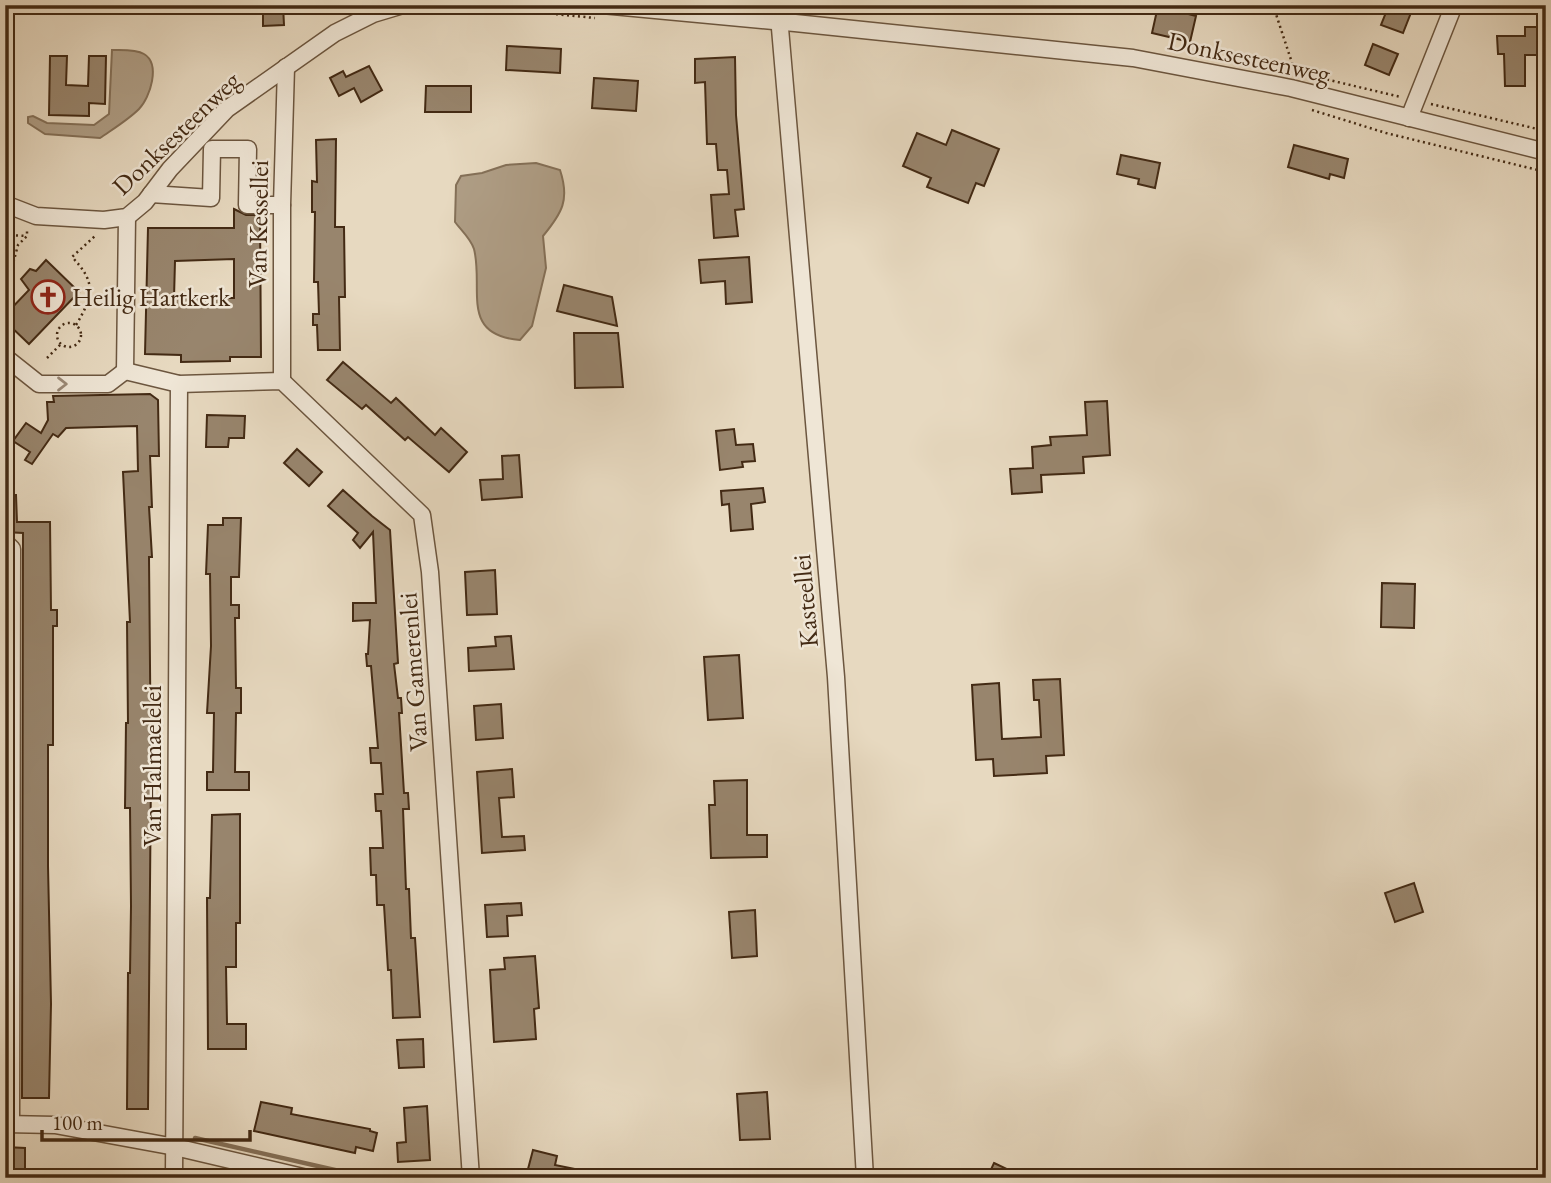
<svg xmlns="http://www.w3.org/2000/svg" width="1551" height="1183" font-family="'EB Garamond',serif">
<rect width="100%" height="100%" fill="#e7d9c0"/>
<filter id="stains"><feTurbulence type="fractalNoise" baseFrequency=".00286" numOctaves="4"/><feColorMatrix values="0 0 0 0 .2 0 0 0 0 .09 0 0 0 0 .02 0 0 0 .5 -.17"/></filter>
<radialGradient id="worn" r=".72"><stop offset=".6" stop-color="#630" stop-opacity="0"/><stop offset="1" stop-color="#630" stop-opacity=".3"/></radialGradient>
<g fill="#af9e86" stroke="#847058" stroke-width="2">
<path d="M112,50C121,50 136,49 144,54C161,64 150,98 139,109C128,120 113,129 100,138L45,134L28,123V117L33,116L47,123L94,125L109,114Z"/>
<path d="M536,163L560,170C570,200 562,213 543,236L546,268L532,326L520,340C459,335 484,288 474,249C471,239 461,230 455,222L456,185L461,176L482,173L506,165Z"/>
</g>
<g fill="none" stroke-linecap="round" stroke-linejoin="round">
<path stroke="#847058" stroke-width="4.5" d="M195,1138L370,1178"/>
</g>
<g fill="#98856d" stroke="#432a14" stroke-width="2" fill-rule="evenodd">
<path d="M263,5H283L284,25L263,26Z"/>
<path d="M1389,5H1414L1403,33L1381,25Z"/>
<path d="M1158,6L1196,16L1190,42L1152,33Z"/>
<path d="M1525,27H1541L1542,55H1525V86H1505L1504,54H1498L1497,36H1525Z"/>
<path d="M1373,44L1398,54L1389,75L1365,65Z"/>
<path d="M507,46L561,49L560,73L506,70Z"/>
<path d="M50,56H67L66,85L88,86L89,56H106L105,104L89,103V116L49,115Z"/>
<path d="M735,57L736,115L744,209L735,210L738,236L714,238L711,195L729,194L727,170H718L716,144H707L705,82L695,83V59Z"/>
<path d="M369,66L382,90L361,102L354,88L339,96L330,78L343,71L346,77Z"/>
<path d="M594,78L638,81L636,111L592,108Z"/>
<path d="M426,86H471V112H425Z"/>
<path d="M952,130L999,149L984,186L976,183L968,203L927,187L931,178L903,166L917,133L946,145Z"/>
<path d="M336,139L335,227H344L345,297H339L340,350H318L317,325H313V314H319L318,282H314L315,212H312V181L317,182L316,140Z"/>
<path d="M1294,145L1348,159L1344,178L1330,174L1329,179L1288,167Z"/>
<path d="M1121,155L1160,163L1155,188L1138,184L1139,179L1117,174Z"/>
<path d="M234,209L246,215H260L261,357H230V361L181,362V355L145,354L148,228H234ZM234,259V298H174L175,261Z"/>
<path d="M749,257L752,302L726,304L725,281L701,283L699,260Z"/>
<path d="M46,260L79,292L29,344L8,324L12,319L6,314L29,290L21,279L30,269L36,271Z"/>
<path d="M564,285L612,297L617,326L557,311Z"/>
<path d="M574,333H618L623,387L575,388Z"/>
<path d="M343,362L391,403L396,398L435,435L441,428L467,452L449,472L408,437L405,440L366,405L362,409L327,380Z"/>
<path d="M150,394L158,400L159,456H150L152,507H149L152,557H149L151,773L148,1109H127L128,973H130L131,906L130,808H125L126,723H128L127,622H130L123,472L138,471L137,426L66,428L58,437L53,434L32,464L25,460L30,452L13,441L26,423L41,433L48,420L47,402H54L53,396Z"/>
<path d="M1107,401L1110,455L1083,457L1084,473L1041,475L1042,492L1012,494L1010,469L1033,468L1032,447L1051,445L1050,437L1087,435L1085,402Z"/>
<path d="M207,415L245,416L244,438H229L228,447H206Z"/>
<path d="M734,429L736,445L753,444L755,461L742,462L743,467L720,470L716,431Z"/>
<path d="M297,449L322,472L309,486L284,463Z"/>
<path d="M519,455L522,497L482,500L480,480L503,479L502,456Z"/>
<path d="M763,488L765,502L751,504L753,529L731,531L729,504L722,505L721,491Z"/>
<path d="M343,490L372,516L390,530L398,663L394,664L398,698H401L402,713H399L404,793H408L409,809H403L406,889H409L411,938H415L420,1017L393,1018L391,970H388L384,905H377L376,875H371L370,848H383L381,811H376L375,794H383L381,763H371L370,748H378L371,666H367L366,654H368L370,620L353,621V603H376L373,532L360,548L353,540L358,533L328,506Z"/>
<path d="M5,495H16L17,522H50L51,610H57V626H53V745H48V866L51,1004L49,1098H22L23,533L5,532Z"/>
<path d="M223,518H241L239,577H231V605H239V618H235L236,688H241V713H236L235,772H249V790H207V772H213L214,713H207L211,646L210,574H206L208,525H223Z"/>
<path d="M495,570L497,614L467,615L465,572Z"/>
<path d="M1382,583L1415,584L1414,628L1381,627Z"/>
<path d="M511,636L514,669L469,671L468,648L496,646L495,637Z"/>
<path d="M739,655L743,718L708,720L704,657Z"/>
<path d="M1060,679L1064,755L1046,756L1047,773L994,776L993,759L976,760L972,685L999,683L1002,739L1041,737L1039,700H1034L1033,680Z"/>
<path d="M501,704L503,738L476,740L474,706Z"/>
<path d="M512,769L514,797L499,798L502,837L524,836L525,850L482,853L477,772Z"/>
<path d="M747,780V835H767V857L711,858L709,805H715L714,781Z"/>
<path d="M240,814V923H236V967H226L227,1024H246V1049H208L207,898H210L212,815Z"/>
<path d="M1414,883L1423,912L1395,922L1385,893Z"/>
<path d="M521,903L522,915L507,916L508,936L487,937L485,905Z"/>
<path d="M755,910L757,956L732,958L729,912Z"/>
<path d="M535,956L539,1008L534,1009L536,1039L494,1042L490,970L505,969L504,958Z"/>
<path d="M423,1039L424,1067L399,1068L397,1040Z"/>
<path d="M767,1092L770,1139L740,1140L737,1094Z"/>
<path d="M261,1102L292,1108L291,1114L370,1129V1131L377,1133L373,1151L356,1147L355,1153L254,1131Z"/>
<path d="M427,1106L430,1160L398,1162L397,1143L406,1142L404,1108Z"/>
<path d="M5,1147L25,1148V1175H5Z"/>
<path d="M533,1150L557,1156L555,1165L590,1172V1178H534L536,1171L528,1169Z"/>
<path d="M994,1163L1026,1178H987Z"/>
</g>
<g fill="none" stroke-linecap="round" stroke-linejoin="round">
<defs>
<g id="minor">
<path d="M602,5L795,23L1133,58L1291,88L1546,152"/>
<path d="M778,5L836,677L865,1178"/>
<path d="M1409,118L1454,5"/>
<path d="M151,194L211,198L212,149H248L247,205H282"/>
<path d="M5,204L36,216L104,220L127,217L145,202L170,169L227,109L335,33L373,14L403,5"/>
<path d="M5,357L39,384H108L125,371"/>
<path d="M125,371L179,384L282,381L422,515L430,572L471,1178"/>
<path d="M125,371L127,217"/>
<path d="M282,381V205L286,67"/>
<path d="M5,542L12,549L11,1124"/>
<path d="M5,1124L55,1125L175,1147L307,1178"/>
<path d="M174,1178L179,384"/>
</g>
</defs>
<use href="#minor" stroke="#6c563f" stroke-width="19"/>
<g stroke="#432a14" stroke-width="2.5" stroke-dasharray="2 3.5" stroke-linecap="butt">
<path d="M463,5L595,18"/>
<path d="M1273,5L1295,72"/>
<path d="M1295,72L1401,97"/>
<path d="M1431,104L1546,131"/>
<path d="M1312,110L1386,133L1546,172"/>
<path d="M5,235L27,236"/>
<path d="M5,294L18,245L27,236V229"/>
<circle cx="69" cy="335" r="12"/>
<path d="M76,325C94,295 96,282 72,257L95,236"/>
<path d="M47,358L61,344"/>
</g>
<use href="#minor" stroke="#efe6d6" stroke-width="16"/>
</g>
<defs><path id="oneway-chevron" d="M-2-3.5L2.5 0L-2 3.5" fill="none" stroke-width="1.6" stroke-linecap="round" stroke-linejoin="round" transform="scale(1.75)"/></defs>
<use stroke="#998875" href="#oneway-chevron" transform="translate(62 384)"/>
<defs>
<symbol id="church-ring" viewBox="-11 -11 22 22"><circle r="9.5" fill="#efe6d6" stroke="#8f2418" stroke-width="1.5"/><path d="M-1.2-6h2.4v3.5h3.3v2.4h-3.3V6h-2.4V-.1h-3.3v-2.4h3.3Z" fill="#8f2418"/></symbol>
</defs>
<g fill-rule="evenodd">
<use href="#church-ring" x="29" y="278" width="38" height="38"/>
</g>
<g text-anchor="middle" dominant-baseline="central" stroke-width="5" stroke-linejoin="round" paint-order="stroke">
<g font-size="26" fill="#432a14" stroke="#efe6d6">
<text transform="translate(1249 57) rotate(12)">Donksesteenweg</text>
<text transform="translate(176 133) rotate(-44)">Donksesteenweg</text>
<text transform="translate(258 224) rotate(-89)">Van Kessellei</text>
<text transform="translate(805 601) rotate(-95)">Kasteellei</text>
<text transform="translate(413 672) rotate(-94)">Van Gamerenlei</text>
<text transform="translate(152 766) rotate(-90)">Van Halmaelelei</text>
</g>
<g font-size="26" fill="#432a14" stroke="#efe6d6" text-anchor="start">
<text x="72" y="297">Heilig Hartkerk</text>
</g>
</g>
<rect width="1551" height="1183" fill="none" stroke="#e7d9c0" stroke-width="28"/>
<rect x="7" y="7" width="1537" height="1169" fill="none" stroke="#432a14" stroke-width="3.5"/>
<rect x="14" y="14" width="1523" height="1155" fill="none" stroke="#432a14" stroke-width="2"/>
<path d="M42 1130v10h208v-10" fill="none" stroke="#432a14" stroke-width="3.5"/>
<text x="52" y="1130" font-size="21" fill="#432a14" stroke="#efe6d6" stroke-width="5" paint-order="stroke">100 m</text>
<rect width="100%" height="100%" filter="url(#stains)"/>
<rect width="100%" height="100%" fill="url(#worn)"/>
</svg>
